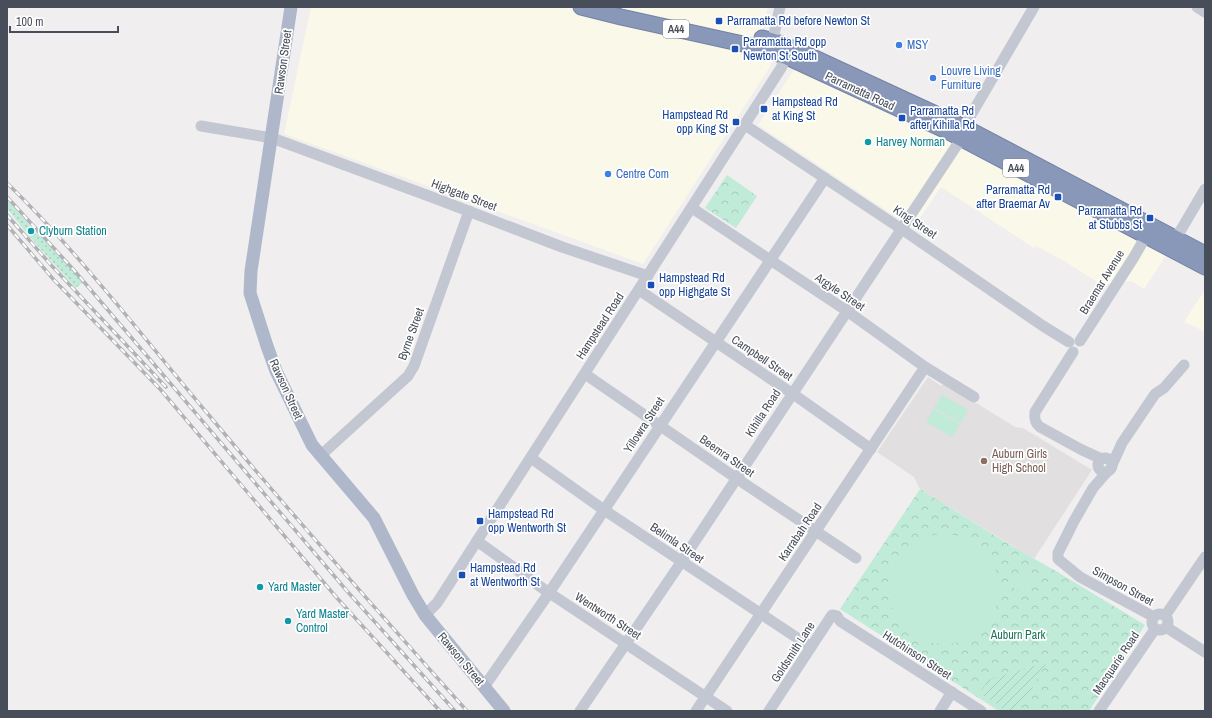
<svg xmlns="http://www.w3.org/2000/svg" width="1212" height="718" font-family="'Archivo Narrow',sans-serif">
<defs>
<pattern id="grass-dots" width="8" height="8" patternUnits="userSpaceOnUse"><rect width="8" height="8" fill="#bfebd8"/><path d="M2 2h.1M6 6h.1" fill="none" stroke="#a6cbbc" stroke-width="1.8" stroke-linecap="round"/></pattern>
<pattern id="park-crowns" width="20" height="18" patternUnits="userSpaceOnUse"><rect width="20" height="18" fill="#bfebd8"/><path d="M2 6a3 3 0 1 1 6 0M12 15a3 3 0 1 1 6 0" fill="none" stroke="#a6cbbc"/></pattern>
<pattern id="garden-furrows" width="10" height="10" patternUnits="userSpaceOnUse"><rect width="10" height="10" fill="#bfebd8"/><path d="M-1 1l2-2M0 10L10 0M9 11l2-2" fill="none" stroke="#a6cbbc"/></pattern>
</defs>
<rect width="100%" height="100%" fill="#f0eeee"/>
<g fill="#faf8e8">
<path d="M311,7H768L757,56L771,61V65L643,264L284,134Z"/>
<path d="M796,70L860,99L949,142L1166,256L1144,289L1131,281L1102,285L1064,261L1036,246L1034,248L941,187L913,228L758,125L793,71Z"/>
<path d="M1205,290V332L1185,322V320Z"/>
</g>
<path fill="#e1dfdf" d="M928,377L941,386L944,383L1015,427L1023,428L1092,470L1034,559L920,489L914,477L877,452Z"/>
<path fill="url(#grass-dots)" d="M7,200L83,282L76,288L28,235L7,208Z"/>
<g fill="url(#park-crowns)">
<path d="M727,175L757,196L736,228L705,208Z"/>
<path d="M920,489L1010,545L1054,570L1145,625L1089,711H999L840,609Z"/>
</g>
<path fill="url(#garden-furrows)" d="M1047,662L1019,711H1008L980,693L988,680Z"/>
<g fill="#bfebd8">
<path d="M942,395L968,410L961,423L934,408Z"/>
<path d="M933,409L960,424L952,437L926,422Z"/>
<circle cx="944" cy="589" r="55"/>
<path d="M1029,573L1032,587L1015,591L1012,576Z"/>
</g>
<g fill="none" stroke-linecap="round" stroke-linejoin="round">
<defs>
<g id="highway">
<path d="M581,7L621,17L761,48L787,57L949,132L1205,267"/>
<path d="M762,38L782,44L806,54L964,127L1205,254"/>
</g>
</defs>
<use href="#highway" stroke="#7482a4" stroke-width="17"/>
<g stroke="#c2c7d2" stroke-width="11">
<path d="M1197,7L1205,12"/>
<path d="M771,48L780,7"/>
<path d="M745,125L906,232L1043,326L1069,342"/>
<path d="M201,126L272,138L437,199L562,247L648,276"/>
<path d="M692,208L847,311L925,367L974,397"/>
<path d="M1172,245L1205,189"/>
<path d="M639,290L796,396L871,449"/>
<path d="M1080,341L1134,257L1146,236"/>
<path d="M1073,352L1035,412C1034,419 1035,423 1040,427L1082,450L1102,459"/>
<path d="M585,374L736,478L856,558"/>
<path d="M320,456L408,376L414,366L469,211"/>
<path d="M531,458L604,510L811,647"/>
<circle cx="1105" cy="465" r="7"/>
<path d="M1112,465L1122,443L1155,394L1164,388L1184,365"/>
<path d="M1107,472L1093,488L1074,521L1058,553V559L1080,577L1154,617"/>
<path d="M477,541L545,590L727,711"/>
<circle cx="1160" cy="622" r="8"/>
<path d="M425,615L437,603L767,90L781,68L790,50"/>
<path d="M1165,616L1205,557"/>
<path d="M1166,627L1205,652"/>
<path d="M484,687L549,593L825,178"/>
<path d="M580,711L682,561L961,139L964,127L1034,7"/>
<path d="M696,711L925,367"/>
<path d="M769,711L832,615L837,616L840,621L981,711"/>
<path d="M940,711L952,692"/>
<path d="M1099,711L1155,629"/>
</g>
<path stroke="#afb8ca" stroke-width="13" d="M291,7L251,271L250,293L267,346L276,371L312,445L374,518L413,595L425,615L504,711"/>
<use href="#highway" stroke="#8997b9" stroke-width="15"/>
<defs>
<g id="rail">
<path d="M7,183C80,254 142,336 208,414C292,515 379,613 467,711"/>
<path d="M7,197L73,269L347,591L455,711"/>
<path d="M7,215L52,266L166,387"/>
<path d="M7,225L54,280L160,389L337,598L440,711"/>
</g>
</defs>
<use href="#rail" stroke="#b0b2b7" stroke-width="3.5"/>
<use href="#rail" stroke="#fff" stroke-width="2" stroke-dasharray="6" stroke-linecap="butt"/>
</g>
<g fill="#1a4fb4" stroke="#fff" stroke-width="1.5">
<rect x="715" y="17" width="8" height="8" rx="2"/>
<rect x="731" y="45" width="8" height="8" rx="2"/>
<rect x="760" y="105" width="8" height="8" rx="2"/>
<rect x="898" y="114" width="8" height="8" rx="2"/>
<rect x="732" y="118" width="8" height="8" rx="2"/>
<rect x="1054" y="193" width="8" height="8" rx="2"/>
<rect x="1146" y="214" width="8" height="8" rx="2"/>
<rect x="647" y="281" width="8" height="8" rx="2"/>
<rect x="476" y="517" width="8" height="8" rx="2"/>
<rect x="458" y="571" width="8" height="8" rx="2"/>
</g>
<g fill="#3f7fe0" stroke="#fff" stroke-width="1.5">
<circle cx="899" cy="45" r="4"/>
<circle cx="933" cy="78" r="4"/>
<circle cx="608" cy="174" r="4"/>
</g>
<g fill="#0f9aa8" stroke="#fff" stroke-width="1.5">
<circle cx="868" cy="142" r="4"/>
<circle cx="31" cy="231" r="4"/>
<circle cx="260" cy="587" r="4"/>
<circle cx="288" cy="621" r="4"/>
</g>
<circle fill="#8d6e63" stroke="#fff" stroke-width="1.5" cx="984" cy="461" r="4"/>
<g text-anchor="middle" dominant-baseline="central" stroke-width="3.5" stroke-linejoin="round" paint-order="stroke">
<g fill="#fff" stroke="#7e828b" stroke-width="1">
<rect x="663" y="20" width="26" height="18" rx="3"/>
<rect x="1003" y="159" width="26" height="18" rx="3"/>
</g>
<g font-size="11" font-weight="bold" fill="#474d59">
<text x="676" y="29">A44</text>
<text x="1016" y="168">A44</text>
</g>
<g font-size="12" fill="#164399" stroke="#fff" text-anchor="start">
<text x="727" y="21">Parramatta Rd before Newton St</text>
<text x="743" y="42">Parramatta Rd opp<tspan x="743" dy="14">Newton St South</tspan></text>
<text x="772" y="102">Hampstead Rd<tspan x="772" dy="14">at King St</tspan></text>
<text x="910" y="111">Parramatta Rd<tspan x="910" dy="14">after Kihilla Rd</tspan></text>
<text x="728" y="115" text-anchor="end">Hampstead Rd<tspan x="728" dy="14">opp King St</tspan></text>
<text x="1050" y="190" text-anchor="end">Parramatta Rd<tspan x="1050" dy="14">after Braemar Av</tspan></text>
<text x="1142" y="211" text-anchor="end">Parramatta Rd<tspan x="1142" dy="14">at Stubbs St</tspan></text>
<text x="659" y="278">Hampstead Rd<tspan x="659" dy="14">opp Highgate St</tspan></text>
<text x="488" y="514">Hampstead Rd<tspan x="488" dy="14">opp Wentworth St</tspan></text>
<text x="470" y="568">Hampstead Rd<tspan x="470" dy="14">at Wentworth St</tspan></text>
</g>
<g font-size="12" fill="#366cbe" stroke="#fff" text-anchor="start">
<text x="907" y="45">MSY</text>
<text x="941" y="71">Louvre Living<tspan x="941" dy="14">Furniture</tspan></text>
<text x="616" y="174">Centre Com</text>
</g>
<g font-size="12" fill="#474d59" stroke="#fff">
<text transform="translate(283 62) rotate(-82)">Rawson Street</text>
<text transform="translate(860 91) rotate(25)">Parramatta Road</text>
<text transform="translate(464 195) rotate(21)">Highgate Street</text>
<text transform="translate(915 222) rotate(34)">King Street</text>
<text transform="translate(1102 282) rotate(-58)">Braemar Avenue</text>
<text transform="translate(840 292) rotate(34)">Argyle Street</text>
<text transform="translate(600 326) rotate(-57)">Hampstead Road</text>
<text transform="translate(411 334) rotate(-70)">Byrne Street</text>
<text transform="translate(762 358) rotate(34)">Campbell Street</text>
<text transform="translate(286 389) rotate(66)">Rawson Street</text>
<text transform="translate(763 413) rotate(-57)">Kihilla Road</text>
<text transform="translate(644 425) rotate(-57)">Yillowra Street</text>
<text transform="translate(727 456) rotate(35)">Beemra Street</text>
<text transform="translate(800 532) rotate(-56)">Karrabah Road</text>
<text transform="translate(677 543) rotate(34)">Belimla Street</text>
<text transform="translate(1123 586) rotate(29)">Simpson Street</text>
<text transform="translate(608 616) rotate(33)">Wentworth Street</text>
<text transform="translate(793 652) rotate(-57)">Goldsmith Lane</text>
<text transform="translate(917 655) rotate(33)">Hutchinson Street</text>
<text transform="translate(461 659) rotate(50)">Rawson Street</text>
<text transform="translate(1116 663) rotate(-56)">Macquarie Road</text>
</g>
<g font-size="12" fill="#0d838f" stroke="#fff" text-anchor="start">
<text x="876" y="142">Harvey Norman</text>
<text x="39" y="231">Clyburn Station</text>
<text x="268" y="587">Yard Master</text>
<text x="296" y="614">Yard Master<tspan x="296" dy="14">Control</tspan></text>
</g>
<g font-size="12" fill="#785e54" stroke="#fff" text-anchor="start">
<text x="992" y="454">Auburn Girls<tspan x="992" dy="14">High School</tspan></text>
</g>
<g font-size="12" fill="#1e745a" stroke="#fff">
<text x="1018" y="635">Auburn Park</text>
</g>
</g>
<rect width="1212" height="718" fill="none" stroke="#474d59" stroke-width="16"/>
<path d="M10 26v6h108v-6" fill="none" stroke="#474d59" stroke-width="2"/>
<text x="16" y="26" font-size="12" fill="#474d59" stroke="#ffffff" stroke-width="3" paint-order="stroke">100 m</text>
</svg>
